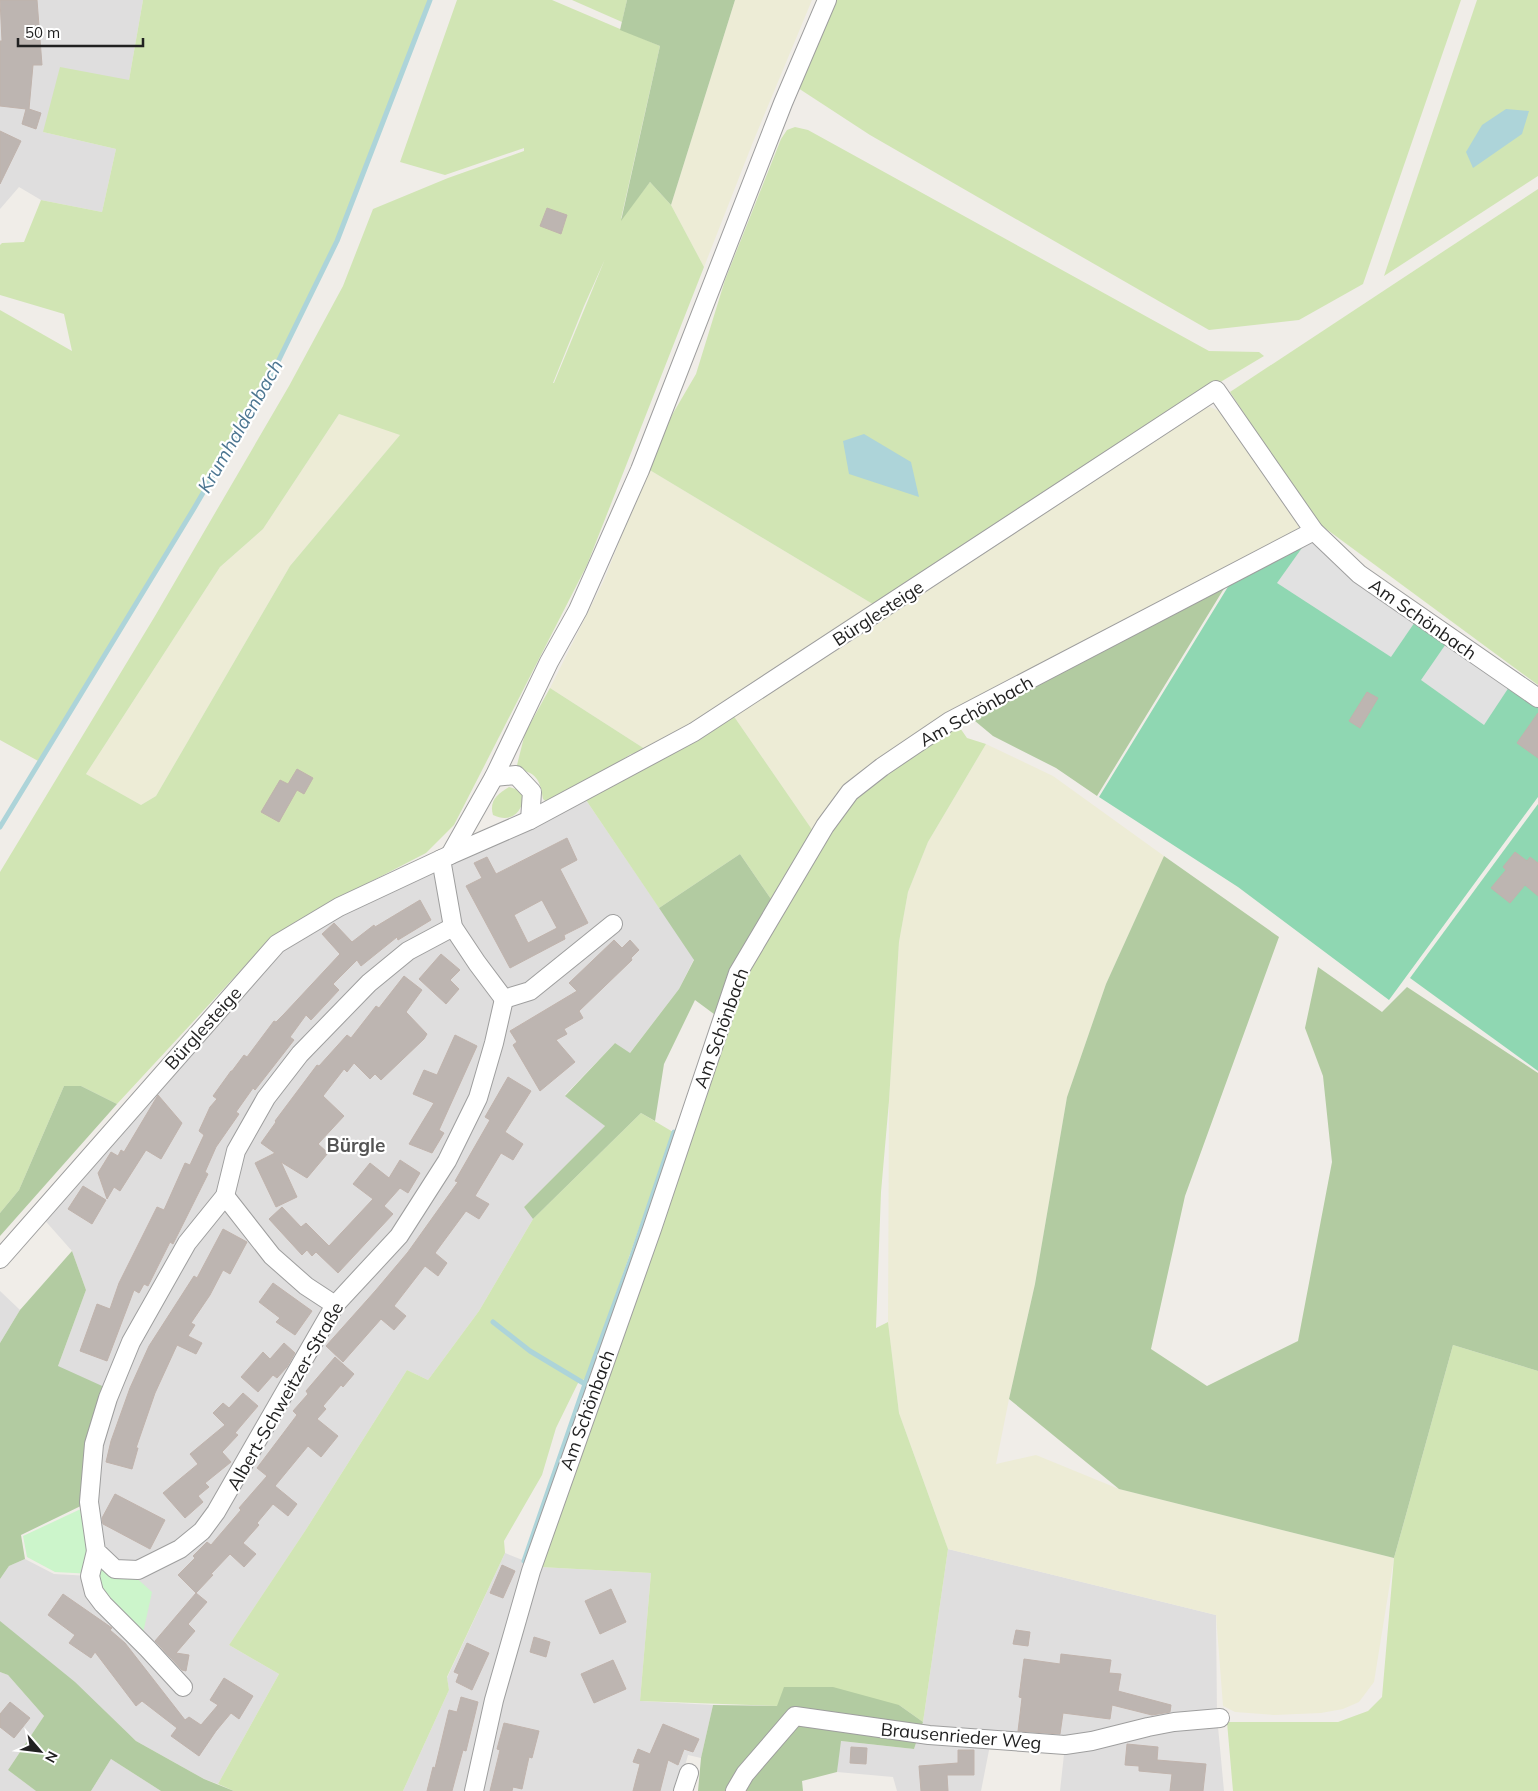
<svg xmlns="http://www.w3.org/2000/svg" width="1538" height="1791" font-family="Mulish,sans-serif">
<rect width="100%" height="100%" fill="#f0ede8"/>
<g fill="#dfdede">
<path d="M0,0H143L129,80L43,132L116,149L102,212L41,200L19,187L0,209Z"/>
<path d="M586,800L694,959L679,989L629,1054L615,1043L565,1095L605,1126L524,1207L533,1219L479,1311L428,1380L407,1370L305,1531L229,1645L279,1674L218,1784L204,1779L136,1741L77,1685L0,1622V1579L9,1566L25,1559L54,1574L90,1576L96,1551L58,1366L86,1290L72,1251L41,1216L281,949L344,911Z"/>
<path d="M0,1291L20,1310L0,1343Z"/>
<path d="M948,1549L1216,1615L1217,1716L1224,1791H1060L1065,1745L991,1740L981,1791H897L893,1777L837,1772L840,1741L914,1749L923,1722Z"/>
<path d="M505,1553L540,1567L651,1573L640,1701L713,1705L701,1758L688,1755L678,1791H403L449,1690L447,1678Z"/>
<path d="M0,1672L8,1675L44,1716L8,1770L36,1791H0Z"/>
<path d="M111,1759L161,1791H91Z"/>
</g>
<g fill="#edecd6">
<path d="M735,0H812L753,142L704,267L671,205Z"/>
<path d="M1210,407L1224,413L1301,521L1298,533L1092,641L1005,681L912,741L815,834L733,715L850,642L1200,410Z"/>
<path d="M339,414L401,434L290,566L156,796L141,805L86,774L220,567L263,529Z"/>
<path d="M648,469L876,606L737,698L648,751L550,688L604,580Z"/>
<path d="M986,744L1053,776L1164,856L1106,984L1067,1097L1035,1284L1009,1399L996,1464L1036,1455L1119,1489L1394,1558L1374,1682L1359,1702L1343,1709L1321,1713L1274,1715L1235,1712L1223,1706L1216,1615L948,1549L929,1496L899,1413L888,1322L889,1101L899,942L908,892L928,842Z"/>
</g>
<g fill="#d1e5b4" fill-rule="evenodd">
<path d="M143,0H430L337,241L270,378L193,510L40,762L0,740V310L72,351L64,314L0,295V245L2,243L24,242L41,200L102,212L116,149L43,132L60,67L129,80Z"/>
<path d="M457,0H552L660,46L621,219L650,182L671,205L704,267L587,565L454,825L426,853L368,883L266,943L117,1104L81,1086H64L19,1190L0,1213V872L155,616L289,386L343,286L373,209L448,178L524,151V148L445,175L400,162ZM605,259L554,383H553L584,306ZM339,414L400,435L290,566L156,796L141,805L86,774L220,567L263,529Z"/>
<path d="M572,0H627L622,22Z"/>
<path d="M834,0H1461L1363,284L1299,320L1209,330L870,135L798,88Z"/>
<path d="M1477,0H1538V176L1384,276Z"/>
<path d="M795,127L808,130L1209,351L1259,352L1264,356L1192,399L876,606L648,469L672,415L696,374L725,280L781,139L787,130Z"/>
<path d="M1538,189V685L1314,520L1230,392Z"/>
<path d="M550,688L648,751L631,754L600,774L549,804L543,799C540,779 536,772 516,769L525,733Z"/>
<path d="M733,715L815,834L773,902L740,854L659,908L586,800L687,745Z"/>
<path d="M958,725L967,738L986,744L928,842L908,892L899,942L889,1101L881,1192L876,1328L888,1322L899,1413L948,1549L923,1722L899,1705L777,1706L640,1701L651,1573L540,1567L739,990L757,953L846,806L879,774Z"/>
<path d="M509,787L519,790L524,797C521,814 510,823 493,815C489,801 497,794 509,787Z"/>
<path d="M641,1113L673,1132L586,1379L579,1381L556,1428L542,1475L504,1541L505,1553L447,1677L449,1690L403,1791H234L218,1784L279,1674L229,1645L305,1531L407,1370L428,1380L479,1311L533,1219Z"/>
<path d="M1453,1345L1538,1371V1791H1233L1227,1722H1338L1368,1711L1382,1697L1394,1558Z"/>
</g>
<g fill="#b2cba1">
<path d="M627,0H735L671,205L650,182L621,221L660,46L620,30Z"/>
<path d="M1228,582L1097,796L1056,768L993,736L969,716Z"/>
<path d="M740,854L773,902L718,1017L695,1000L664,1064L655,1121L641,1113L533,1219L524,1207L605,1126L565,1096L615,1043L630,1053L679,989L694,960L659,908Z"/>
<path d="M1164,856L1279,937L1185,1196L1151,1349L1207,1386L1298,1341L1332,1162L1323,1076L1305,1028L1318,967L1382,1012L1407,987L1538,1073V1371L1453,1345L1394,1558L1119,1489L1009,1399L1035,1284L1067,1097L1106,984Z"/>
<path d="M64,1086H81L117,1104L0,1236V1213L19,1190Z"/>
<path d="M72,1251L86,1290L58,1366L111,1390L89,1502L21,1535L25,1559L9,1566L0,1579V1343L20,1310Z"/>
<path d="M0,1621L75,1682L136,1741L204,1779L234,1791H161L111,1759L91,1791H36L8,1770L44,1716L8,1675L0,1672Z"/>
<path d="M784,1687H833L899,1705L923,1722L914,1749L841,1741L837,1772L802,1781L803,1791H698L701,1758L713,1705L777,1706Z"/>
</g>
<path fill="#ccf5cb" d="M85,1507L93,1552L131,1573L152,1592L142,1638L106,1603L93,1574L55,1572L27,1557L23,1536Z"/>
<g fill="#8fd7b2">
<path d="M1314,531L1538,698V797L1389,1000L1238,887L1099,797L1237,572Z"/>
<path d="M1538,804V1071L1410,978Z"/>
</g>
<g fill="#e1e1e1">
<path d="M1314,531L1419,616L1391,657L1277,583Z"/>
<path d="M1450,638L1513,681L1484,725L1421,680Z"/>
</g>
<g fill="#add4d9">
<path d="M1506,109L1529,111L1522,134L1473,168L1466,152L1482,125Z"/>
<path d="M864,434L911,462L919,497L849,474L843,441Z"/>
</g>
<g fill="none" stroke-linecap="round" stroke-linejoin="round">
<g stroke="#add4d9" stroke-width="5">
<path d="M0,827L193,510L270,378L337,241L430,0"/>
<path d="M493,1322L530,1351L585,1384L524,1561"/>
<path d="M585,1384L632,1256L674,1132"/>
</g>
</g>
<g fill="#bdb5b1" stroke="#c0b3ac" fill-rule="evenodd">
<path d="M0,0H37L42,65H33L29,109L41,113L36,129L22,124L26,109L0,106V41H2Z"/>
<path d="M0,131L21,141L0,184Z"/>
<path d="M547,208L567,215L561,234L540,226Z"/>
<path d="M1367,692L1378,698L1360,728L1349,721Z"/>
<path d="M1538,713V758L1517,743Z"/>
<path d="M297,769L313,778L304,794L297,790L279,822L261,812L280,780L288,784Z"/>
<path d="M567,838L577,860L560,869L588,923L564,935L565,939L510,968L466,886L482,878L474,863L487,857L496,874ZM542,900L557,928L528,943L514,915Z"/>
<path d="M1515,852L1527,861L1530,857L1538,863V896L1525,885L1510,903L1491,888L1506,870L1503,867Z"/>
<path d="M420,900L431,920L398,940L397,937L361,966L357,960L333,984L339,990L311,1020L306,1015L290,1037L294,1040L255,1090L253,1088L236,1112L239,1114L216,1147L205,1172L208,1174L173,1244L170,1242L148,1286L144,1284L139,1293L134,1290L107,1361L80,1351L97,1304L110,1309L119,1283L157,1207L164,1210L185,1163L190,1165L204,1135L199,1131L210,1107L217,1099L213,1096L231,1071H232L244,1055L247,1057L274,1021L276,1022L284,1014L340,954L322,934L334,923L352,942L374,925L375,927Z"/>
<path d="M614,940L622,948L630,940L639,950L631,958L632,960L579,1011L583,1018L564,1029L567,1034L556,1040L575,1062L540,1091L513,1045L517,1042L510,1031L577,991L569,983Z"/>
<path d="M441,954L460,970L450,980L459,989L446,1004L419,979Z"/>
<path d="M404,976L422,990L406,1012L427,1034L424,1039L381,1080L375,1074L370,1079L354,1063L347,1072L344,1069L323,1096L344,1116L318,1144L328,1153L307,1178L281,1162L297,1197L276,1207L255,1163L275,1153L261,1143L276,1122L275,1121L317,1065L319,1066L347,1035L351,1038L376,1006L379,1008Z"/>
<path d="M455,1035L477,1046L439,1130L444,1133L432,1153L409,1144L434,1103L413,1094L424,1070L437,1075Z"/>
<path d="M508,1077L531,1091L505,1132L523,1144L513,1160L501,1153L475,1196L489,1204L479,1219L466,1211L435,1253L447,1263L438,1276L425,1266L394,1306L406,1316L394,1330L381,1319L343,1362L326,1346L376,1290L408,1252L458,1182L455,1181L490,1120L485,1117Z"/>
<path d="M158,1095L182,1123L161,1159L146,1150L120,1191L114,1187L107,1199L98,1173L111,1152L118,1156L121,1150L124,1152Z"/>
<path d="M400,1160L420,1173L408,1193L400,1188L384,1206L393,1214L338,1273L316,1252L312,1256L307,1250L302,1255L269,1219L282,1207L301,1227L306,1223L329,1246L373,1199L353,1184L370,1163L389,1178Z"/>
<path d="M83,1186L106,1200L92,1224L68,1209Z"/>
<path d="M223,1229L247,1242L230,1274L223,1270L210,1295L191,1323L195,1325L188,1336L202,1343L196,1354L177,1345L155,1393L136,1448H138L132,1469L106,1462L111,1441L130,1388L149,1346L194,1276L197,1278Z"/>
<path d="M273,1283L312,1311L295,1335L276,1322L280,1318L259,1302Z"/>
<path d="M284,1343L295,1353L287,1367L277,1378L273,1375L258,1392L241,1377L263,1352L270,1359Z"/>
<path d="M335,1357L354,1374L343,1387L341,1385L323,1406L326,1409L317,1419L338,1436L321,1457L308,1446L275,1486L297,1504L288,1516L273,1504L257,1523L259,1525L243,1543L256,1554L244,1567L230,1554L211,1574L213,1575L196,1593L178,1575L195,1558L193,1556L207,1542L211,1545L241,1510L239,1508L267,1476L257,1468L297,1415L293,1411L308,1394L306,1391Z"/>
<path d="M243,1393L258,1406L235,1433L238,1435L222,1452L231,1462L205,1483L209,1487L198,1496L203,1502L185,1518L163,1493L198,1464L190,1454L225,1425L213,1413L223,1403L229,1408Z"/>
<path d="M115,1494L165,1520L150,1549L103,1524L102,1518Z"/>
<path d="M502,1565L515,1571L503,1598L490,1593Z"/>
<path d="M611,1589L626,1622L600,1634L585,1601Z"/>
<path d="M196,1593L207,1602L188,1624L195,1631L176,1653L189,1655L186,1671L182,1670L155,1641Z"/>
<path d="M63,1594L112,1628L110,1630L125,1643L185,1720L189,1717L201,1725L218,1705L210,1700L224,1678L253,1696L239,1719L231,1713L216,1731L199,1756L171,1736L177,1728L142,1701L136,1706L95,1652L91,1658L69,1643L75,1635L48,1615Z"/>
<path d="M1016,1630L1030,1632L1028,1646L1013,1644Z"/>
<path d="M534,1637L550,1642L546,1657L530,1652Z"/>
<path d="M467,1643L489,1653L472,1690L456,1682L459,1674L454,1672Z"/>
<path d="M1061,1654L1111,1660L1109,1673L1121,1674L1118,1691L1171,1705L1170,1712L1152,1715L1112,1705L1110,1719L1063,1713L1060,1734L1018,1731L1022,1698L1019,1697L1024,1659L1060,1664Z"/>
<path d="M613,1660L626,1689L594,1703L581,1674Z"/>
<path d="M461,1697L478,1702L466,1751L463,1750L452,1791H427L433,1767L435,1768L449,1710L457,1712Z"/>
<path d="M10,1702L30,1718L14,1738L0,1727V1714Z"/>
<path d="M504,1723L539,1731L532,1758L529,1757L522,1789L513,1787L512,1791H490L500,1750L497,1749Z"/>
<path d="M663,1724L699,1739L693,1752L684,1749L678,1765L668,1760L660,1791H633L640,1764L633,1762L638,1749L650,1754Z"/>
<path d="M1127,1744L1158,1747L1157,1760L1206,1764L1203,1791H1170L1172,1774L1139,1771V1766L1125,1765Z"/>
<path d="M851,1747L867,1748L866,1764L850,1763Z"/>
<path d="M958,1750H974V1775H947L948,1791H921L919,1766L958,1763Z"/>
</g>
<g fill="none" stroke-linecap="round" stroke-linejoin="round">
<defs>
<g id="street">
<path d="M494,777L516,775L532,792L530,820"/>
<path d="M450,855L494,777L549,662L578,610L640,470L783,103L827,0"/>
<path d="M441,859L453,927L477,963L504,999"/>
<path d="M453,927L408,951L369,983L300,1054L266,1098L236,1151L225,1196L187,1243L131,1342L108,1398L94,1444L89,1502L96,1551L115,1569L138,1570L180,1549L202,1531L216,1512L335,1305L399,1236L447,1161L478,1098L494,1043L504,999"/>
<path d="M504,999L530,991L613,924"/>
<path d="M225,1196L272,1256L306,1286L335,1305"/>
<path d="M0,1259L277,944L339,907L450,855L530,820L694,732L1216,390L1314,531L1359,574L1538,698"/>
<path d="M96,1551L90,1576L94,1592L103,1604L148,1649L183,1687"/>
<path d="M474,1791L494,1700L531,1571L652,1229L738,973L825,826L850,792L882,767L950,721L1314,531"/>
<path d="M683,1791L689,1773"/>
<path d="M735,1791L745,1774L795,1716L929,1735L1065,1745L1092,1741L1148,1727L1174,1722L1220,1718"/>
</g>
</defs>
<use href="#street" stroke="#9e9e9e" stroke-width="20"/>
<use href="#street" stroke="#fff" stroke-width="18"/>
</g>
<g text-anchor="middle" dominant-baseline="central" stroke-width="4.5" stroke-linejoin="round" paint-order="stroke">
<g font-size="18" fill="#212121" stroke="#fff">
<text transform="translate(878 613) rotate(-33)">Bürglesteige</text>
<text transform="translate(1423 619) rotate(35)">Am Schönbach</text>
<text transform="translate(976 711) rotate(-29)">Am Schönbach</text>
<text transform="translate(203 1028) rotate(-48)">Bürglesteige</text>
<text transform="translate(721 1028) rotate(-70)">Am Schönbach</text>
<text transform="translate(285 1396) rotate(-60)">Albert-Schweitzer-Straße</text>
<text transform="translate(587 1410) rotate(-70)">Am Schönbach</text>
<text transform="translate(961 1736) rotate(5)">Brausenrieder Weg</text>
</g>
<g font-size="19" font-style="italic" fill="#4c7691" stroke="#fff">
<text transform="translate(240 426) rotate(-60)">Krumhaldenbach</text>
</g>
<g font-size="19" font-weight="bold" fill="#545454" stroke="#fff">
<text x="356" y="1145">Bürgle</text>
</g>
</g>
<g transform="translate(40 1751) rotate(118)" stroke="#ffffff" stroke-width="4" paint-order="stroke">
<path d="M0-4L9 19L0 12L-9 19Z" fill="#212121"/>
<text y="-8" font-size="14" font-weight="bold" text-anchor="middle" fill="#212121">N</text>
</g>
<path d="M18 38v8h125v-8" fill="none" stroke="#212121" stroke-width="2.5"/>
<text x="25" y="38" font-size="15" fill="#212121" stroke="#ffffff" stroke-width="4" paint-order="stroke">50 m</text>
</svg>
